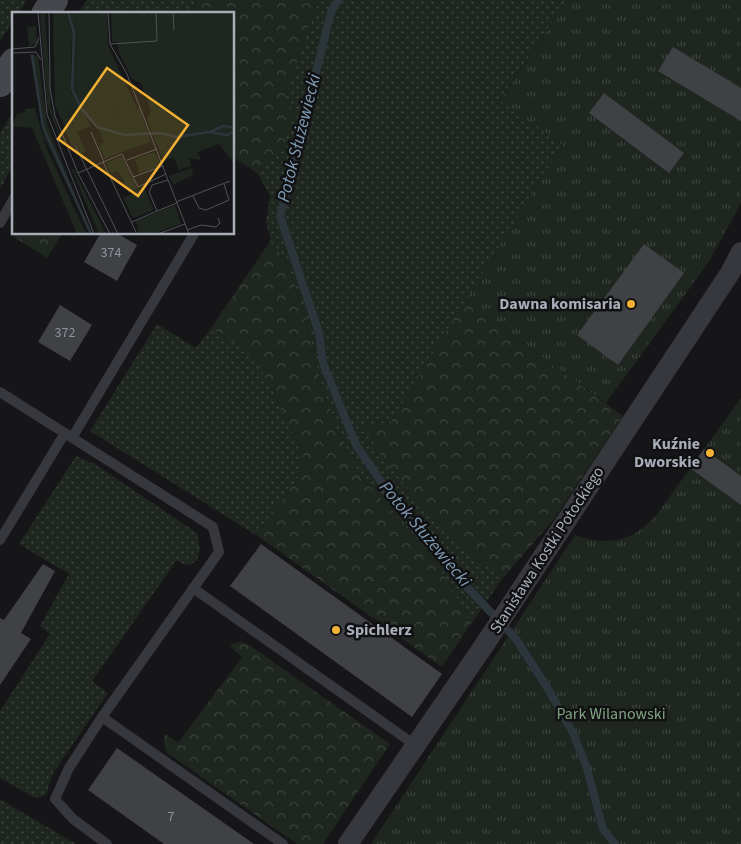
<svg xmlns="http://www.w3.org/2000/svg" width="741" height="844" font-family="'Source Sans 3',sans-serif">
<defs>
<pattern id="grass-dots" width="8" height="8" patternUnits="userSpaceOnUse" patternTransform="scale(1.25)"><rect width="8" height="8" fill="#1e261f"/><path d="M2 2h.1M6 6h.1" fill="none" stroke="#3c433d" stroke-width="1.8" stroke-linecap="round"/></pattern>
<pattern id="forest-crowns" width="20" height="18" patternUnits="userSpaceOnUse" patternTransform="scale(1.25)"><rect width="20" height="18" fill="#1e261f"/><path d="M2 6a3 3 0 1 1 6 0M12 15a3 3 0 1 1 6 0" fill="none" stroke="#3c433d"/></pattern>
<pattern id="park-tufts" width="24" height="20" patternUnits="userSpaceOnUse" patternTransform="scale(1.25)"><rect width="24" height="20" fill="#1e261f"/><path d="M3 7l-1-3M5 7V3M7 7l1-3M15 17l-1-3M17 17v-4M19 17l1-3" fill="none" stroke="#3c433d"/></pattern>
</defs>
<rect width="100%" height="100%" fill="#161618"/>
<g fill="url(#grass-dots)">
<path d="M0,0H27L18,14H14V20L0,41Z"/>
<path d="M87,0H198L190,14H77Z"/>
<path d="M318,0H567L500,100L563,145L391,422L365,426L467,552L503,578L471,624L444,575L406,527L363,479L344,448L322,388L306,319L288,265L271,240L266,223L270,195L257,173L285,142L283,103Z"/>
<path d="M14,110V164L0,189V133Z"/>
<path d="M157,324L196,348L211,328L254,355L273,392L303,455L299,477L256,535L90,431Z"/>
<path d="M76,456L95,464L197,533L200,549L197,560L190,565L183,564L177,560L92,681L108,693L53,773L46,795L35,798L0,778V711L50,634L40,626L69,574L19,544Z"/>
<path d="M0,799L76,844H0Z"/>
</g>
<g fill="url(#forest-crowns)">
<path d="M198,0H318L283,103L294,109L285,142L257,173L234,158V14H190Z"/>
<path d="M16,234H62L47,258L14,237Z"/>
<path d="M271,240L288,265L306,319L322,388L344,448L363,479L406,527L444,575L471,624L442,667L256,535L299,477L303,455L273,392L254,355L211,328Z"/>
<path d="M465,301L623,416L554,519L503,578L467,552L414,496L384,460L364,426L391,422Z"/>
<path d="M240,641L249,645L390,744L323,844H297L167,753L164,742L165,734L178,743L242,657L234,650L230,645Z"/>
</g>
<g fill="url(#park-tufts)">
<path d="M567,0H741V203L708,263L606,403L465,301L563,145L500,101Z"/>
<path d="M741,398V844H371L575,535C596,543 621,544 640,530C646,526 650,521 655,517Z"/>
</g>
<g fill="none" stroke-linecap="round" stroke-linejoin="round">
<path stroke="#2c353c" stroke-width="8" d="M338,0L331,12L280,216L319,333L323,363L356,445L402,512L449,568L516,639L548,689L573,733L587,768L603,829L615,844"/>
</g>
<g fill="#404145">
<path d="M673,47L741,88V121L658,71Z"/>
<path d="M604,93L684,153L669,173L589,113Z"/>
<path d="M100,234H118L137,245L117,281L84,262Z"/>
<path d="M644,244L684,273L618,365L577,335Z"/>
<path d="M60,305L92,325L70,361L38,342Z"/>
<path d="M704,449L741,476V505L690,468Z"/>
<path d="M261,544L442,674L412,717L230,586Z"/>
<path d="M43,564L55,571L21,633L31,639L0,685V618L4,620Z"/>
<path d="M117,748L254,844H164L88,790Z"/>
</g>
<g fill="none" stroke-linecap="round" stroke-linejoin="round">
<g stroke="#37383d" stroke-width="10">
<path d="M0,223L14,198"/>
<path d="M0,392L213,527L219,552L102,717L283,844"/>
<path d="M72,438L194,234"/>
<path d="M0,540L65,433"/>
<path d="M193,588L415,745"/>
<path d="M102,717L69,768L55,799L73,819L107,844"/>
</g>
<path stroke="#37383d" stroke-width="20" d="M348,844L485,644L730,273L741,252"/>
<g stroke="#45474d" stroke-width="28">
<path d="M45,14L54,0"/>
<path d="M0,83L14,62"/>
</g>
</g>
<g fill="#f2b134" stroke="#111113" stroke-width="2">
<circle cx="631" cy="304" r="5"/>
<circle cx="710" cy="453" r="5"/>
<circle cx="336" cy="630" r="5"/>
</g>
<g text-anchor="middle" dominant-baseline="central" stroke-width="5" stroke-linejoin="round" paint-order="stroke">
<g font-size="14" fill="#8e929b">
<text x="111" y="253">374</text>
<text x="65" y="333">372</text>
<text x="171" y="817">7</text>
</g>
<g font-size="16" font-weight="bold" fill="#a8adb8" stroke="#111113" text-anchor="end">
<text x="621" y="304">Dawna komisaria</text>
<text x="700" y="444">Kuźnie<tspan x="700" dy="18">Dworskie</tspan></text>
<text x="346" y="630" text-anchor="start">Spichlerz</text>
</g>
<g font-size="16" fill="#a8adb8" stroke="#111113">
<text transform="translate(547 550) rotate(-57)">Stanisława Kostki Potockiego</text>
</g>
<g font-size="16" fill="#7fa381" stroke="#111113">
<text x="611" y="714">Park Wilanowski</text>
</g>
<g font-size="18" font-style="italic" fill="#7f9bb3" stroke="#111113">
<text transform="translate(299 138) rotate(-76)">Potok Służewiecki</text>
<text transform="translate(425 534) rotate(50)">Potok Służewiecki</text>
</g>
</g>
<g transform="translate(12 12)">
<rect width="222" height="222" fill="#161618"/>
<path d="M28,0H33L39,95L57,151L35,92ZM41,0H50L47,8L46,74L61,113L57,115L65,132L61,134L69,157L43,93ZM54,0H62L66,23L63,59L88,58V63L81,66L89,86L97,83L112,118H135L137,124H112L85,117L65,94L57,73L61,52L60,24ZM24,14L25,30L17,35L15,15ZM18,41L26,45L35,112L79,222L32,125ZM23,96L34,135L74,222H65L20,116L0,114L5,102L13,100V97ZM97,127L109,129L114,138L93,147L87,134ZM186,140L189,148L177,146L179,154L167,158L162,146ZM110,144L125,176L116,181L110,165L105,159L99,162L94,151ZM59,156L62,158L94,222H87ZM180,156L181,163L161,173L157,164ZM132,176L142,198L121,206L111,186ZM163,193L169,212L140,222H127L124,209Z" fill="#1e261f"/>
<path d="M50,0H54L60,24L58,78L79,114L65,120L74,140L69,142L57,115L61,112L46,74L47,8ZM127,96L135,118L111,121L106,103ZM87,117L112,124H137L139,130L114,138L109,129H91ZM143,140L149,154L127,161L123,147Z" fill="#1e261f"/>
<path d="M62,0H95L96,34L125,96L106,103L97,83L89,86L81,65L88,63V59H63L66,23ZM99,0H222V151L207,132L175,144L151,148L135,108L139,99L129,71L120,67L106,39L105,30H100Z" fill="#1e261f"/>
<path fill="none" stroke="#2c353c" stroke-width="2.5" d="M56,0L62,21L60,77L69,96L85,115L112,123L148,121L165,125L197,120L215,123L223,119M20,43L31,115L79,222M198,120L211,114L223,116"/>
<path fill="none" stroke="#505258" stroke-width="1" d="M26,0L35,102L82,222M37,0L38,76L43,104L66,161L98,222M96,0L98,32L115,62L177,222M161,0L162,18M98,32L145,29L144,0M0,37L23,35L27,26M0,41L24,40L29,48M79,120L92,150M63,133L106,222M115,148L145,137M91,150L124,220M66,161L110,142L121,165L151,154M121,165L126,175L154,162M156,168L140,173L137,180L145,199L165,191M181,184L187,196L194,198L217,188L212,172M164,190L218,169M120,210L145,199M175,218L189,213L204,215L208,211L206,206M146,222L173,212"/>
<path fill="#f2b134" fill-opacity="0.15" stroke="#f2b134" stroke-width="2.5" d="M95,56L176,113L126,184L46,127Z"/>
<rect width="222" height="222" fill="none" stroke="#a8adb8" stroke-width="2.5"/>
</g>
</svg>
